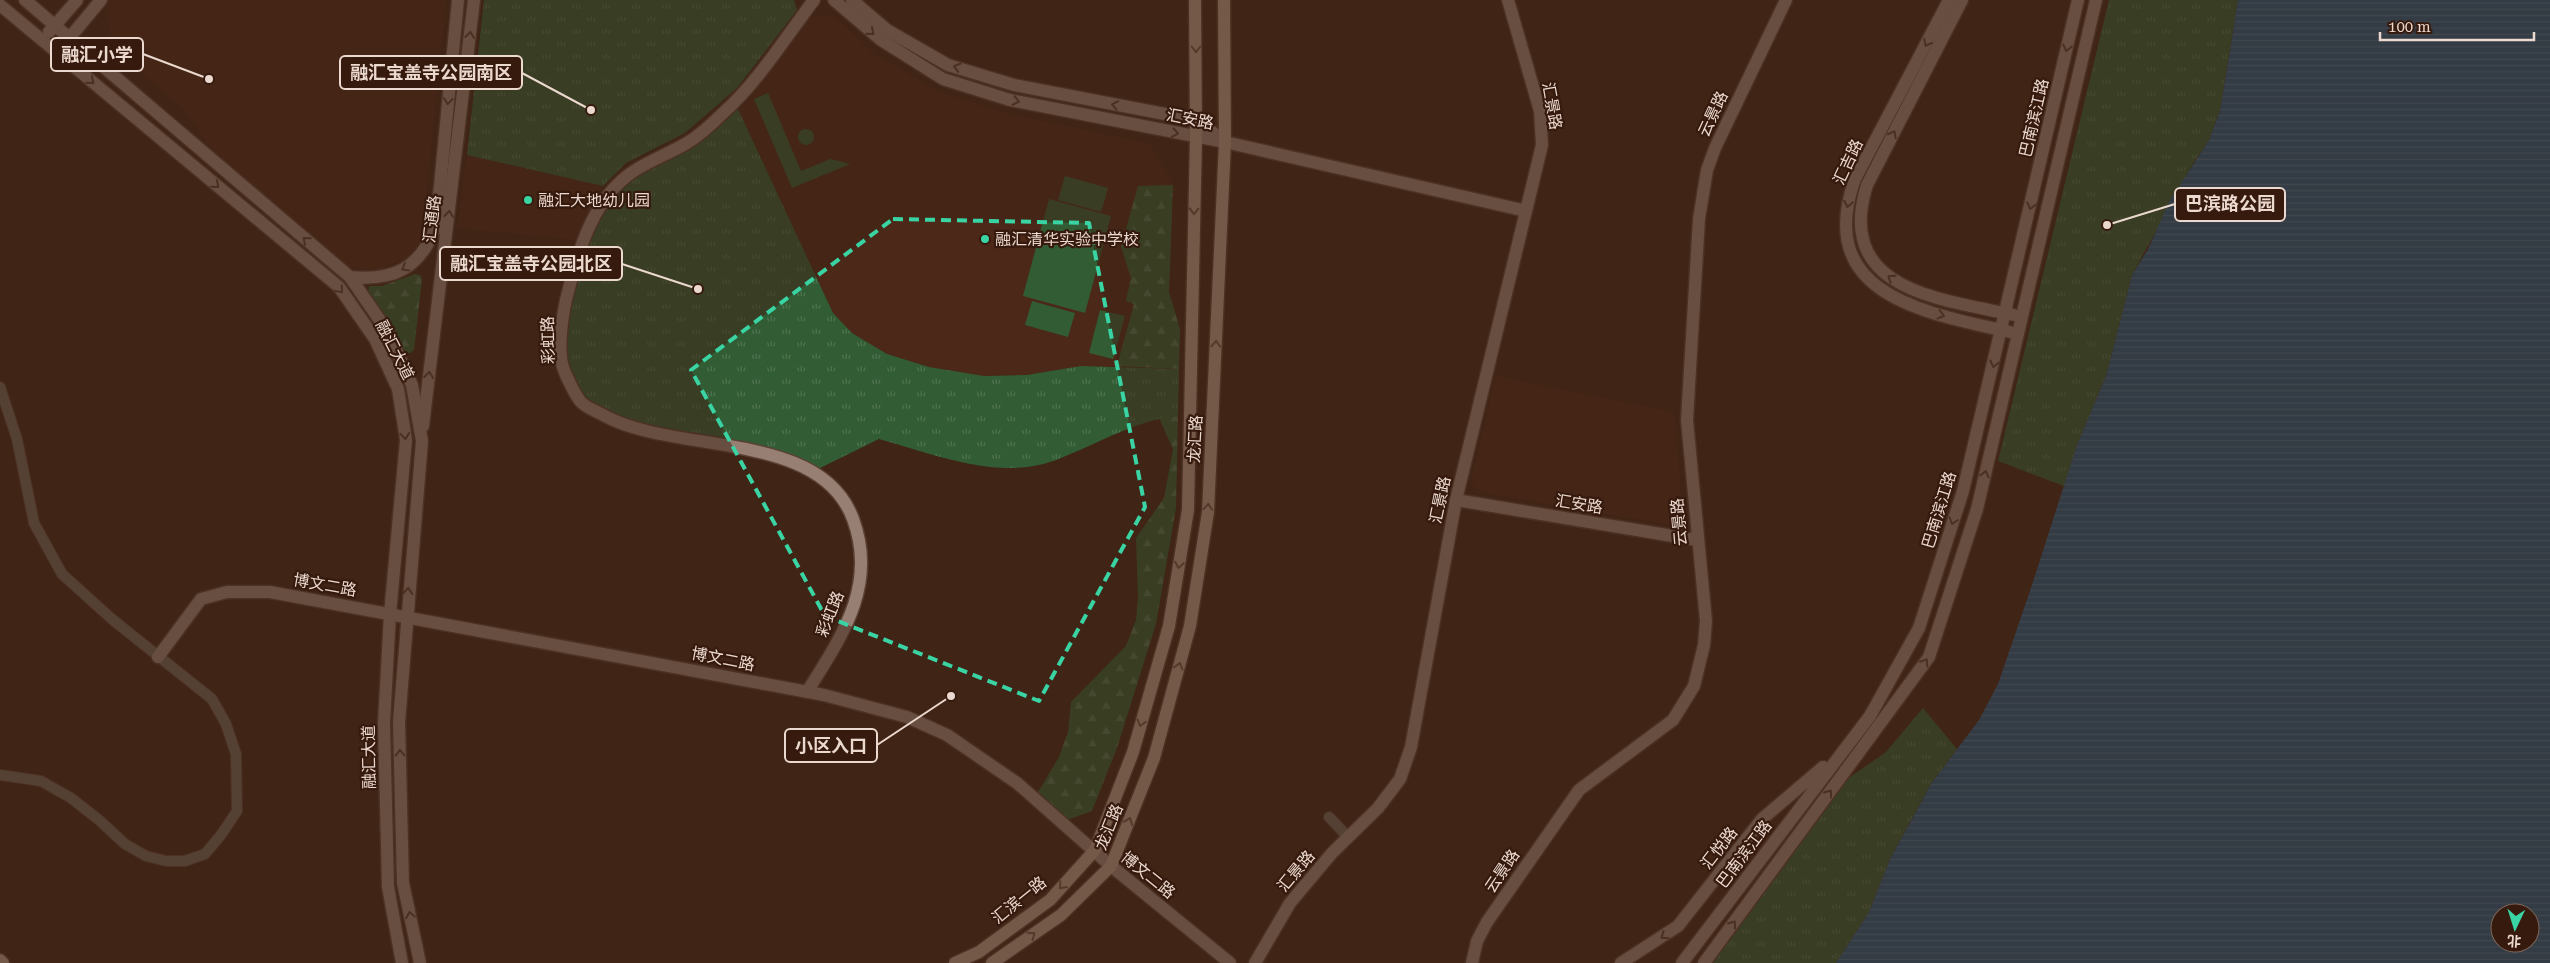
<svg xmlns="http://www.w3.org/2000/svg" width="2550" height="963" font-family="'Roboto Serif','Noto Sans SC',serif">
<defs>
<pattern id="forest-firs" width="22" height="20" patternUnits="userSpaceOnUse" patternTransform="scale(1.25)"><rect width="22" height="20" fill="#315d34"/><path d="M5 1l3.5 6h-7zM16 11l3.5 6h-7z" fill="#4f7450"/></pattern>
<pattern id="park-tufts" width="24" height="20" patternUnits="userSpaceOnUse" patternTransform="scale(1.25)"><rect width="24" height="20" fill="#315c34"/><path d="M3 7l-1-3M5 7V3M7 7l1-3M15 17l-1-3M17 17v-4M19 17l1-3" fill="none" stroke="#4f7350"/></pattern>
<pattern id="water-rules" width="6" height="5" patternUnits="userSpaceOnUse" patternTransform="scale(1.25)"><rect width="6" height="5" fill="#24587e"/><path d="M0 2.5h6" fill="none" stroke="#446f8f"/></pattern>
</defs>
<rect width="100%" height="100%" fill="#402416"/>
<g fill="#4c2818">
<path d="M110,0H446L422,239L407,258L379,270L350,267L212,150L185,110L111,48L107,3Z"/>
<path d="M833,15L873,53L938,91L1005,113L1151,144L1173,185L1169,292L1180,329L1179,369L1081,366L1027,375L984,376L929,367L887,354L852,333L833,313L738,109L753,93L809,17Z"/>
<path d="M467,155L603,186L588,213L577,240L457,228Z"/>
<path d="M1496,376L1674,412L1683,515L1671,525L1479,492L1471,482Z"/>
</g>
<g fill="#315c34">
<path d="M768,93L801,171L831,159L850,164L792,188L754,99Z"/>
<circle cx="806" cy="137" r="8"/>
<path d="M1065,176L1108,188L1101,212L1058,200Z"/>
<path d="M1049,199L1111,216L1085,313L1023,296Z"/>
<path d="M1032,301L1075,313L1068,337L1025,325Z"/>
<path d="M1100,310L1125,316L1113,359L1089,353Z"/>
</g>
<g fill="url(#forest-firs)">
<path d="M1173,185L1169,292L1180,329L1179,369L1117,366L1134,304L1126,301L1131,278L1121,247L1138,186Z"/>
<path d="M415,274L420,275L422,279L414,350L410,353L404,352L393,329L368,292L369,286H382Z"/>
<path d="M1178,416L1176,508L1156,624L1117,748L1092,811L1067,820L1037,794L1059,757L1068,732L1071,702L1126,646L1136,620L1138,598L1136,538L1164,498L1173,449L1159,418Z"/>
</g>
<g fill="url(#park-tufts)">
<path d="M484,0H794L797,10L737,88L685,133L626,163L603,186L467,155Z"/>
<path d="M2109,0H2238L2220,110L2209,140L2192,165L2132,275L2106,376L2077,445L2064,486L1998,461Z"/>
<path d="M738,109L833,313L852,333L887,354L929,367L984,376L1027,375L1081,366L1179,369L1178,416C1136,420 1099,443 1061,458C1002,483 937,455 879,439L818,469L618,418L587,400L567,364L566,316L580,265L600,218L614,195L635,177L692,147Z"/>
<path d="M1923,708L1957,749L1931,784L1917,809L1890,859L1869,912L1836,963H1704L1843,782L1886,752Z"/>
</g>
<path fill="url(#water-rules)" fill-rule="evenodd" d="M2238,0H2550V963H1836L1869,912L1890,859L1931,784L1979,720L1998,684L2031,588L2077,445L2106,376L2132,275L2148,249L2170,200L2209,140L2220,111ZM2500,913H2530V943H2500Z"/>
<g fill="none" stroke-linecap="round" stroke-linejoin="round">
<defs>
<g id="street">
<path d="M0,387L17,439L34,523L62,574L113,620L212,699L226,724L236,754L237,811L221,835L205,854L185,861H166L146,856L125,844L99,820L71,798L41,781L0,775"/>
<path d="M1329,817L1348,837"/>
</g>
<g id="secondary">
<path d="M25,0L350,277L388,332L412,385L422,441L399,722L403,883L420,963"/>
<path d="M834,0L881,40L943,79L1010,100L1225,142L1526,211"/>
<path d="M852,0L887,30L948,65L1014,85L1196,120L1223,140"/>
<path d="M1949,0L1855,179C1813,296 1927,313 2010,332"/>
<path d="M1962,0L1867,185C1834,290 1939,299 2014,315"/>
<path d="M0,5L339,287L375,339L398,389L406,440L390,614L384,723L388,887L402,963"/>
<path d="M49,32L77,0"/>
<path d="M57,53L101,0"/>
<path d="M350,277C394,281 419,269 436,227L458,0"/>
<path d="M423,426L474,0"/>
<path d="M1456,500L1697,540"/>
<path d="M158,657L201,599L227,592H270L824,695L907,717L947,735L1017,783L1111,866L1230,963"/>
<path d="M807,692C841,637 878,586 853,519C820,429 674,455 603,415C597,411 586,408 581,402C576,397 565,374 563,367C557,349 563,310 568,292C579,248 594,197 634,171C651,160 670,153 687,143C700,135 712,124 722,114C758,82 785,38 814,0"/>
<path d="M1255,963L1290,903L1332,853L1378,808L1400,779L1411,747L1456,500L1542,145L1540,111L1508,0"/>
<path d="M1472,963L1477,941L1487,922L1579,790L1673,720L1694,686L1704,645L1706,621L1687,420L1699,219L1707,170L1715,148L1786,0"/>
<path d="M1621,963L1678,926L1762,819L1823,767"/>
<path d="M1682,963L1870,716L1919,628L1963,491L2078,0"/>
<path d="M1704,963L1929,657L1977,509L2096,0"/>
</g>
<g id="primary">
<path d="M0,960L3,963"/>
<path d="M955,963L979,952L1050,900L1095,850L1133,752L1169,626L1188,510L1196,137L1195,0"/>
<path d="M992,963L1061,915L1111,866L1154,758L1190,626L1208,512L1225,142L1224,0"/>
</g>
</defs>
<use href="#street" stroke="#5b4134" stroke-width="12"/>
<use href="#secondary" stroke="#5b4134" stroke-width="15"/>
<use href="#primary" stroke="#5b4134" stroke-width="15"/>
<use href="#street" stroke="#70625a" stroke-width="10"/>
<use href="#secondary" stroke="#978073" stroke-width="12"/>
<use href="#primary" stroke="#b49786" stroke-width="12"/>
</g>
<defs><path id="oneway-chevron" d="M-2-3.5L2.5 0L-2 3.5" fill="none" stroke-width="1.6" stroke-linecap="round" stroke-linejoin="round" transform="scale(1.25)"/></defs>
<g stroke="#583e31">
<use href="#oneway-chevron" transform="translate(871 32) rotate(41)"/>
<use href="#oneway-chevron" transform="translate(470 35) rotate(-83)"/>
<use href="#oneway-chevron" transform="translate(1927 43) rotate(118)"/>
<use href="#oneway-chevron" transform="translate(2067 48) rotate(103)"/>
<use href="#oneway-chevron" transform="translate(957 67) rotate(-163)"/>
<use href="#oneway-chevron" transform="translate(91 81) rotate(40)"/>
<use href="#oneway-chevron" transform="translate(448 101) rotate(96)"/>
<use href="#oneway-chevron" transform="translate(1016 101) rotate(12)"/>
<use href="#oneway-chevron" transform="translate(1115 105) rotate(-169)"/>
<use href="#oneway-chevron" transform="translate(1175 133) rotate(11)"/>
<use href="#oneway-chevron" transform="translate(1893 134) rotate(-63)"/>
<use href="#oneway-chevron" transform="translate(216 185) rotate(40)"/>
<use href="#oneway-chevron" transform="translate(1848 204) rotate(100)"/>
<use href="#oneway-chevron" transform="translate(2031 206) rotate(103)"/>
<use href="#oneway-chevron" transform="translate(449 214) rotate(-83)"/>
<use href="#oneway-chevron" transform="translate(306 240) rotate(-139)"/>
<use href="#oneway-chevron" transform="translate(405 268) rotate(149)"/>
<use href="#oneway-chevron" transform="translate(1891 278) rotate(-145)"/>
<use href="#oneway-chevron" transform="translate(340 290) rotate(50)"/>
<use href="#oneway-chevron" transform="translate(1941 315) rotate(14)"/>
<use href="#oneway-chevron" transform="translate(1994 364) rotate(104)"/>
<use href="#oneway-chevron" transform="translate(429 375) rotate(-83)"/>
<use href="#oneway-chevron" transform="translate(405 436) rotate(85)"/>
<use href="#oneway-chevron" transform="translate(1985 474) rotate(-77)"/>
<use href="#oneway-chevron" transform="translate(1953 521) rotate(108)"/>
<use href="#oneway-chevron" transform="translate(408 591) rotate(-85)"/>
<use href="#oneway-chevron" transform="translate(1925 662) rotate(-57)"/>
<use href="#oneway-chevron" transform="translate(400 753) rotate(-92)"/>
<use href="#oneway-chevron" transform="translate(1829 793) rotate(-54)"/>
<use href="#oneway-chevron" transform="translate(410 915) rotate(-101)"/>
<use href="#oneway-chevron" transform="translate(1733 924) rotate(-54)"/>
<use href="#oneway-chevron" transform="translate(1664 936) rotate(146)"/>
</g>
<g stroke="#6f5243">
<use href="#oneway-chevron" transform="translate(1196 49) rotate(90)"/>
<use href="#oneway-chevron" transform="translate(1194 211) rotate(91)"/>
<use href="#oneway-chevron" transform="translate(1216 344) rotate(-87)"/>
<use href="#oneway-chevron" transform="translate(1208 507) rotate(-86)"/>
<use href="#oneway-chevron" transform="translate(1179 565) rotate(100)"/>
<use href="#oneway-chevron" transform="translate(1179 666) rotate(-75)"/>
<use href="#oneway-chevron" transform="translate(1141 723) rotate(106)"/>
<use href="#oneway-chevron" transform="translate(1129 821) rotate(-68)"/>
<use href="#oneway-chevron" transform="translate(1062 886) rotate(132)"/>
<use href="#oneway-chevron" transform="translate(1032 935) rotate(-35)"/>
</g>
<path d="M0 0H2550V963H0ZM893,219L1089,223L1145,507L1039,701L825,616L691,370Z" fill="#402416" fill-opacity=".55" fill-rule="evenodd"/>
<path fill="none" stroke="#3ad4a4" stroke-width="4" stroke-dasharray="10 6" stroke-linejoin="round" d="M893,219L1089,223L1145,507L1039,701L825,616L691,370Z"/>
<g fill="#3ad4a4" stroke="#361a0d" stroke-width="2">
<circle cx="528" cy="200" r="5"/>
<circle cx="985" cy="239" r="5"/>
</g>
<g text-anchor="middle" dominant-baseline="central" stroke-width="4.5" stroke-linejoin="round" paint-order="stroke">
<g font-size="16" fill="#ebd8cf" stroke="#361a0d">
<text transform="translate(1552 106) rotate(80)">汇景路</text>
<text transform="translate(1713 114) rotate(-65)">云景路</text>
<text transform="translate(2034 118) rotate(-77)">巴南滨江路</text>
<text transform="translate(1190 119) rotate(11)">汇安路</text>
<text transform="translate(1848 162) rotate(-65)">汇吉路</text>
<text transform="translate(432 219) rotate(-83)">汇通路</text>
<text transform="translate(548 340) rotate(-91)">彩虹路</text>
<text transform="translate(395 350) rotate(63)">融汇大道</text>
<text transform="translate(1195 439) rotate(-87)">龙汇路</text>
<text transform="translate(1440 500) rotate(-78)">汇景路</text>
<text transform="translate(1579 504) rotate(9)">汇安路</text>
<text transform="translate(1939 510) rotate(-73)">巴南滨江路</text>
<text transform="translate(1679 522) rotate(-95)">云景路</text>
<text transform="translate(325 585) rotate(10)">博文二路</text>
<text transform="translate(830 614) rotate(-68)">彩虹路</text>
<text transform="translate(723 659) rotate(11)">博文二路</text>
<text transform="translate(369 757) rotate(-91)">融汇大道</text>
<text transform="translate(1109 827) rotate(-68)">龙汇路</text>
<text transform="translate(1719 848) rotate(-52)">汇悦路</text>
<text transform="translate(1744 854) rotate(-53)">巴南滨江路</text>
<text transform="translate(1296 871) rotate(-50)">汇景路</text>
<text transform="translate(1502 871) rotate(-56)">云景路</text>
<text transform="translate(1148 875) rotate(39)">博文二路</text>
<text transform="translate(1019 900) rotate(-39)">汇滨一路</text>
</g>
<g font-size="16" fill="#ebd8cf" stroke="#361a0d" text-anchor="start">
<text x="538" y="200">融汇大地幼儿园</text>
<text x="995" y="239">融汇清华实验中学校</text>
</g>
</g>
<path fill="none" stroke="#ebd8cf" stroke-width="2" d="M209 79L143 54M591 110L522 73M2107 225L2175 204M698 289L622 264M951 696L877 745"/>
<g fill="#ebd8cf" stroke="#361a0d" stroke-width="2">
<circle cx="209" cy="79" r="5"/>
<circle cx="591" cy="110" r="5"/>
<circle cx="2107" cy="225" r="5"/>
<circle cx="698" cy="289" r="5"/>
<circle cx="951" cy="696" r="5"/>
</g>
<g fill="#361a0d" stroke="#ebd8cf" stroke-width="2">
<rect x="51" y="38" width="92" height="33" rx="5"/>
<rect x="340" y="56" width="182" height="33" rx="5"/>
<rect x="2175" y="188" width="110" height="33" rx="5"/>
<rect x="440" y="247" width="182" height="33" rx="5"/>
<rect x="785" y="729" width="92" height="33" rx="5"/>
</g>
<g font-size="18" text-anchor="middle" font-weight="bold" fill="#ebd8cf">
<text x="97" y="61">融汇小学</text>
<text x="431" y="79">融汇宝盖寺公园南区</text>
<text x="2230" y="210">巴滨路公园</text>
<text x="531" y="270">融汇宝盖寺公园北区</text>
<text x="831" y="752">小区入口</text>
</g>
<g transform="translate(2515 928) rotate(184)"><circle r="24" fill="#361a0d" stroke="#7e665b"/>
<path d="M0-4L9 19L0 12L-9 19Z" fill="#3ad4a4"/>
<text y="-8" font-size="14" font-weight="bold" text-anchor="middle" fill="#ebd8cf">北</text>
</g>
<path d="M2380 32v8h154v-8" fill="none" stroke="#ebd8cf" stroke-width="2.5"/>
<text x="2388" y="32" font-size="15" fill="#ebd8cf" stroke="#361a0d" stroke-width="4" paint-order="stroke">100 m</text>
</svg>
